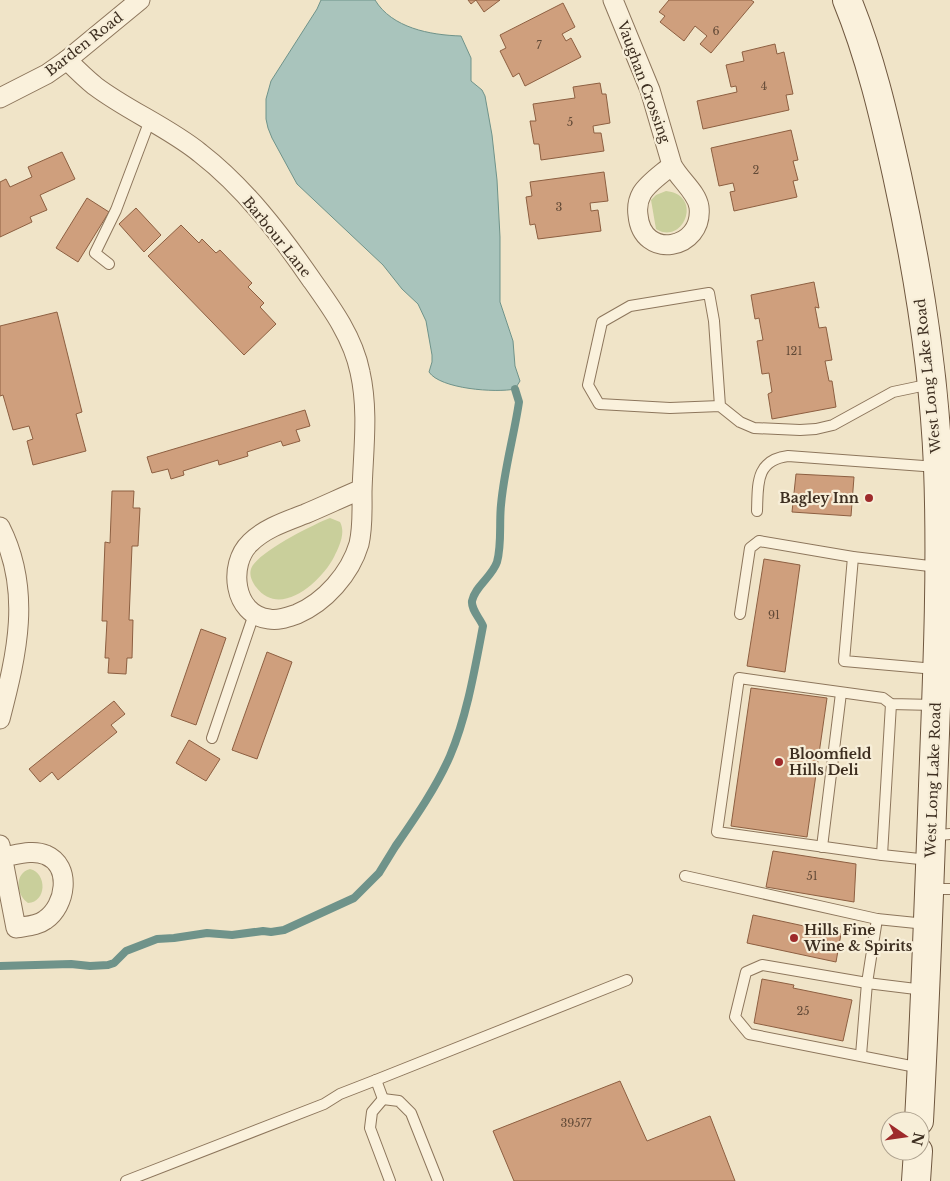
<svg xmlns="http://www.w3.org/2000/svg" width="950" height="1181" font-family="'Libre Baskerville',serif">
<rect width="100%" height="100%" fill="#f0e4c8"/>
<g fill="#c9cf9b">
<path d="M666,191C704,195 683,246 656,229L651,200L656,195Z"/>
<path d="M330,518L340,522C346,533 339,547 334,557C321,582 280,619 256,587C252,582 249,575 251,569C256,553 314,524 330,518Z"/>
<path d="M30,869C47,873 47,902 28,903C16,895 14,873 30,869Z"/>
</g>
<path fill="#a9c4bc" stroke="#6f938a" d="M321,0H375C392,28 430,35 461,36L471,58V81L482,90L485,96L492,135L497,180L500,237V302L513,341L515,366L520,381L515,389C496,393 440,389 429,372L432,362V355L426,321L418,304L402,289L383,265L297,184L272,138L268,128L266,119V99L271,81L317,9Z"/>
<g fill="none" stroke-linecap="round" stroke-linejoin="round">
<path stroke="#6f938a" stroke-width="8" d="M0,966L71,964L90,966L108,965L114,963L126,951L157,939L174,938L207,933L232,935L263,931L271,932L284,930L354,898L379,873L395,847C415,818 436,788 450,756C467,716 475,668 483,626C480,618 471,610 472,601C475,586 492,577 497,562C502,544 499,524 501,505C504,470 514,436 519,402L515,389"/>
</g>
<g fill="#cf9f7d" stroke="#8d5f41">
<path d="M468,0H500L484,12L476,0L471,4Z"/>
<path d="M669,0H751L754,2L711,53L700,44L707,36L695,26L684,41L660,22L665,16L659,12Z"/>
<path d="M563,3L575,27L562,34L566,41L571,38L581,57L525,86L519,73L513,77L500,51L506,48L500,35Z"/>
<path d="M775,44L777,54L784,52L793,94L786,95L789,110L703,129L697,101L737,92L736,86L731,87L726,65L744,61L742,52Z"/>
<path d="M600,83L602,94H606L610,123L593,126L594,133H601L604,151L541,160L539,144H534L530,121H536L533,104L575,98L573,87Z"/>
<path d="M791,130L798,160L793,161L798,180L793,181L797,197L734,211L730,192L735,191L733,183L719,186L711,148Z"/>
<path d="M62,152L75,179L40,195L47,210L30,217L32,222L0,237V182L6,179L10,187L32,177L28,167Z"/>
<path d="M604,172L608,201L590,203L591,211L598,210L601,231L538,239L535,224L530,225L526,197L532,196L530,182Z"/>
<path d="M87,198L109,212L78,262L56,248Z"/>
<path d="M136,208L161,235L144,252L119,224Z"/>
<path d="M181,225L199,243L202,239L216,253L220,250L252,283L248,287L264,303L260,307L276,324L244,355L148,256Z"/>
<path d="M814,282L819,308L815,307L819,328L826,327L832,360L825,361L829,381H832L836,407L772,419L768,394L772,392L769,373L762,374L757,341L763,340L759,318L755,319L751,295Z"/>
<path d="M57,312L82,412L76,414L86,451L33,465L27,441L33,439L29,426L13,430L3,395L0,396V326Z"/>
<path d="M305,410L310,426L296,430L300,441L283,446L281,441L247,452L248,456L219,465L218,460L183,471L184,475L171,479L168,469L152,473L147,457Z"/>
<path d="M796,474L854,477L851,516L792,512Z"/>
<path d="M112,491H134L133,508H140L138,546H132L129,620H133L132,658H127L126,674L108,673L109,658H105L107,621H102L105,542L110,543Z"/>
<path d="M764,559L800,565L785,672L747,666Z"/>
<path d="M201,629L226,638L196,725L171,716Z"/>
<path d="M267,652L292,662L257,759L232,750Z"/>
<path d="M751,688L827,698L807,837L731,826Z"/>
<path d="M114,701L125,714L111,725L117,732L58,780L52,772L40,782L29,769Z"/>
<path d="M189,740L220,759L206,781L176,763Z"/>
<path d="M773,851L856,864L854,902L766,887Z"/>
<path d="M753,915L841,934L836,962L747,943Z"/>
<path d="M762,979L794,985L793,988L852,1000L843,1041L754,1023Z"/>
<path d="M620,1081L647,1141L710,1116L735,1181H514L493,1131Z"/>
</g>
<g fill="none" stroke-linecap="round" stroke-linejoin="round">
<defs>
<g id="service">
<path d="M109,264L95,253L116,210L150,120"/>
<path d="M720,406L714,321L709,293L630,306L602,322L588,385L599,404L670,408L720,406L740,422L754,428L800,430L816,429L833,425L893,392L931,384"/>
<path d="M757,511C758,485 755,460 788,456L937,467"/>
<path d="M853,557L844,661L935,669"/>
<path d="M740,614L750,548L759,541L853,557L938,567"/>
<path d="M212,738L254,614"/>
<path d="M931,836L950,834"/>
<path d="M822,847L841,693"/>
<path d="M882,855L891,704"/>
<path d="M929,860L882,855L717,832L739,678L883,698L891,704L934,705"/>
<path d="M685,876L877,919"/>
<path d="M931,889H950"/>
<path d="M861,1055L867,983L877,919L926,924"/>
<path d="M921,1068L749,1034L735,1017L746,972L762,965L867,983L924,990"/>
<path d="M376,1080L627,980"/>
<path d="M383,1099L399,1101L411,1113L438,1181"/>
<path d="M383,1099L372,1112L370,1128L390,1181"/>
<path d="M126,1181L324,1104L340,1094L376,1080L383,1099"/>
</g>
<g id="minor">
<path d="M613,0L650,90L672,165C679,179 697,192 699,207C704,250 642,261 638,215C637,208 638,200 642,193C648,183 663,173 672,165"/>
<path d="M67,60C76,69 85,78 95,86C128,111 168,127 200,153C244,187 280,234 311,279C331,307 353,337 360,372C369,412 363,452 362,492C362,509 363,527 359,544C350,574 325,602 297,614C288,617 278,621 269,619C233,615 228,564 250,543C265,528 287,521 305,514C324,506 343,497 362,489"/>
<path d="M0,98L47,74L67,60L140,0"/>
<path d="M0,527C32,590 17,654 0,719"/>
<path d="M0,845L16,928C26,926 37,926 45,920C66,906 72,866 46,855C33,849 16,855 3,857"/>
</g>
<g id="secondary">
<path d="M847,0C870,56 884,116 897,175C918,271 934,369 938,467C942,573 937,680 933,786C929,898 925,1009 919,1121"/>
<path d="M916,1181L918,1151"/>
</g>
</defs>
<use href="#service" stroke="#8d765c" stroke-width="12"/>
<use href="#minor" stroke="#8d765c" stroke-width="21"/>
<use href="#secondary" stroke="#6f573f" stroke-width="30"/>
<use href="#service" stroke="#faf1dc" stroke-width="10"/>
<use href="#minor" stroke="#faf1dc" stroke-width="19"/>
<use href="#secondary" stroke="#faf1dc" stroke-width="28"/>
</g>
<g fill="#9e2a2b" stroke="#f7eed8" stroke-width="2">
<circle cx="869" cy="498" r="5"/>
<circle cx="779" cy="762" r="5"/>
<circle cx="794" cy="938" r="5"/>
</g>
<g text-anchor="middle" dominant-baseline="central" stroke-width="4.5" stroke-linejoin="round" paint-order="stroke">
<g font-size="11" fill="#624a37">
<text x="716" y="31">6</text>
<text x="539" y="45">7</text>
<text x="764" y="86">4</text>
<text x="570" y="122">5</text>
<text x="756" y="170">2</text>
<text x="559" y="207">3</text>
<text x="794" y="351">121</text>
<text x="774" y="615">91</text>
<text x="812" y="876">51</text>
<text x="803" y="1011">25</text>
<text x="576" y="1123">39577</text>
</g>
<g font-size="14" fill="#3d2e20" stroke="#f7eed8">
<text transform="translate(84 44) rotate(-38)">Barden Road</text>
<text transform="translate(644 82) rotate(70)">Vaughan Crossing</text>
<text transform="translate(277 237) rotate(51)">Barbour Lane</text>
<text transform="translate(928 376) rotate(-96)">West Long Lake Road</text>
<text transform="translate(933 780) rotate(-88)">West Long Lake Road</text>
</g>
<g font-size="14" font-weight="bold" fill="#3d2e20" stroke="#f7eed8" text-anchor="start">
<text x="859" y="498" text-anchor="end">Bagley Inn</text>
<text x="789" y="754">Bloomfield<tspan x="789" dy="16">Hills Deli</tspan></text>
<text x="804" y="930">Hills Fine<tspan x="804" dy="16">Wine &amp; Spirits</tspan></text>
</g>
</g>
<g transform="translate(905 1136) rotate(103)"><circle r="24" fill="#f7eed8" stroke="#ada18e"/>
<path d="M0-4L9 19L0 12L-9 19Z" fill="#9e2a2b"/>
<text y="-8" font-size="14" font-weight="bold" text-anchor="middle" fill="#3d2e20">N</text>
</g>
</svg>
